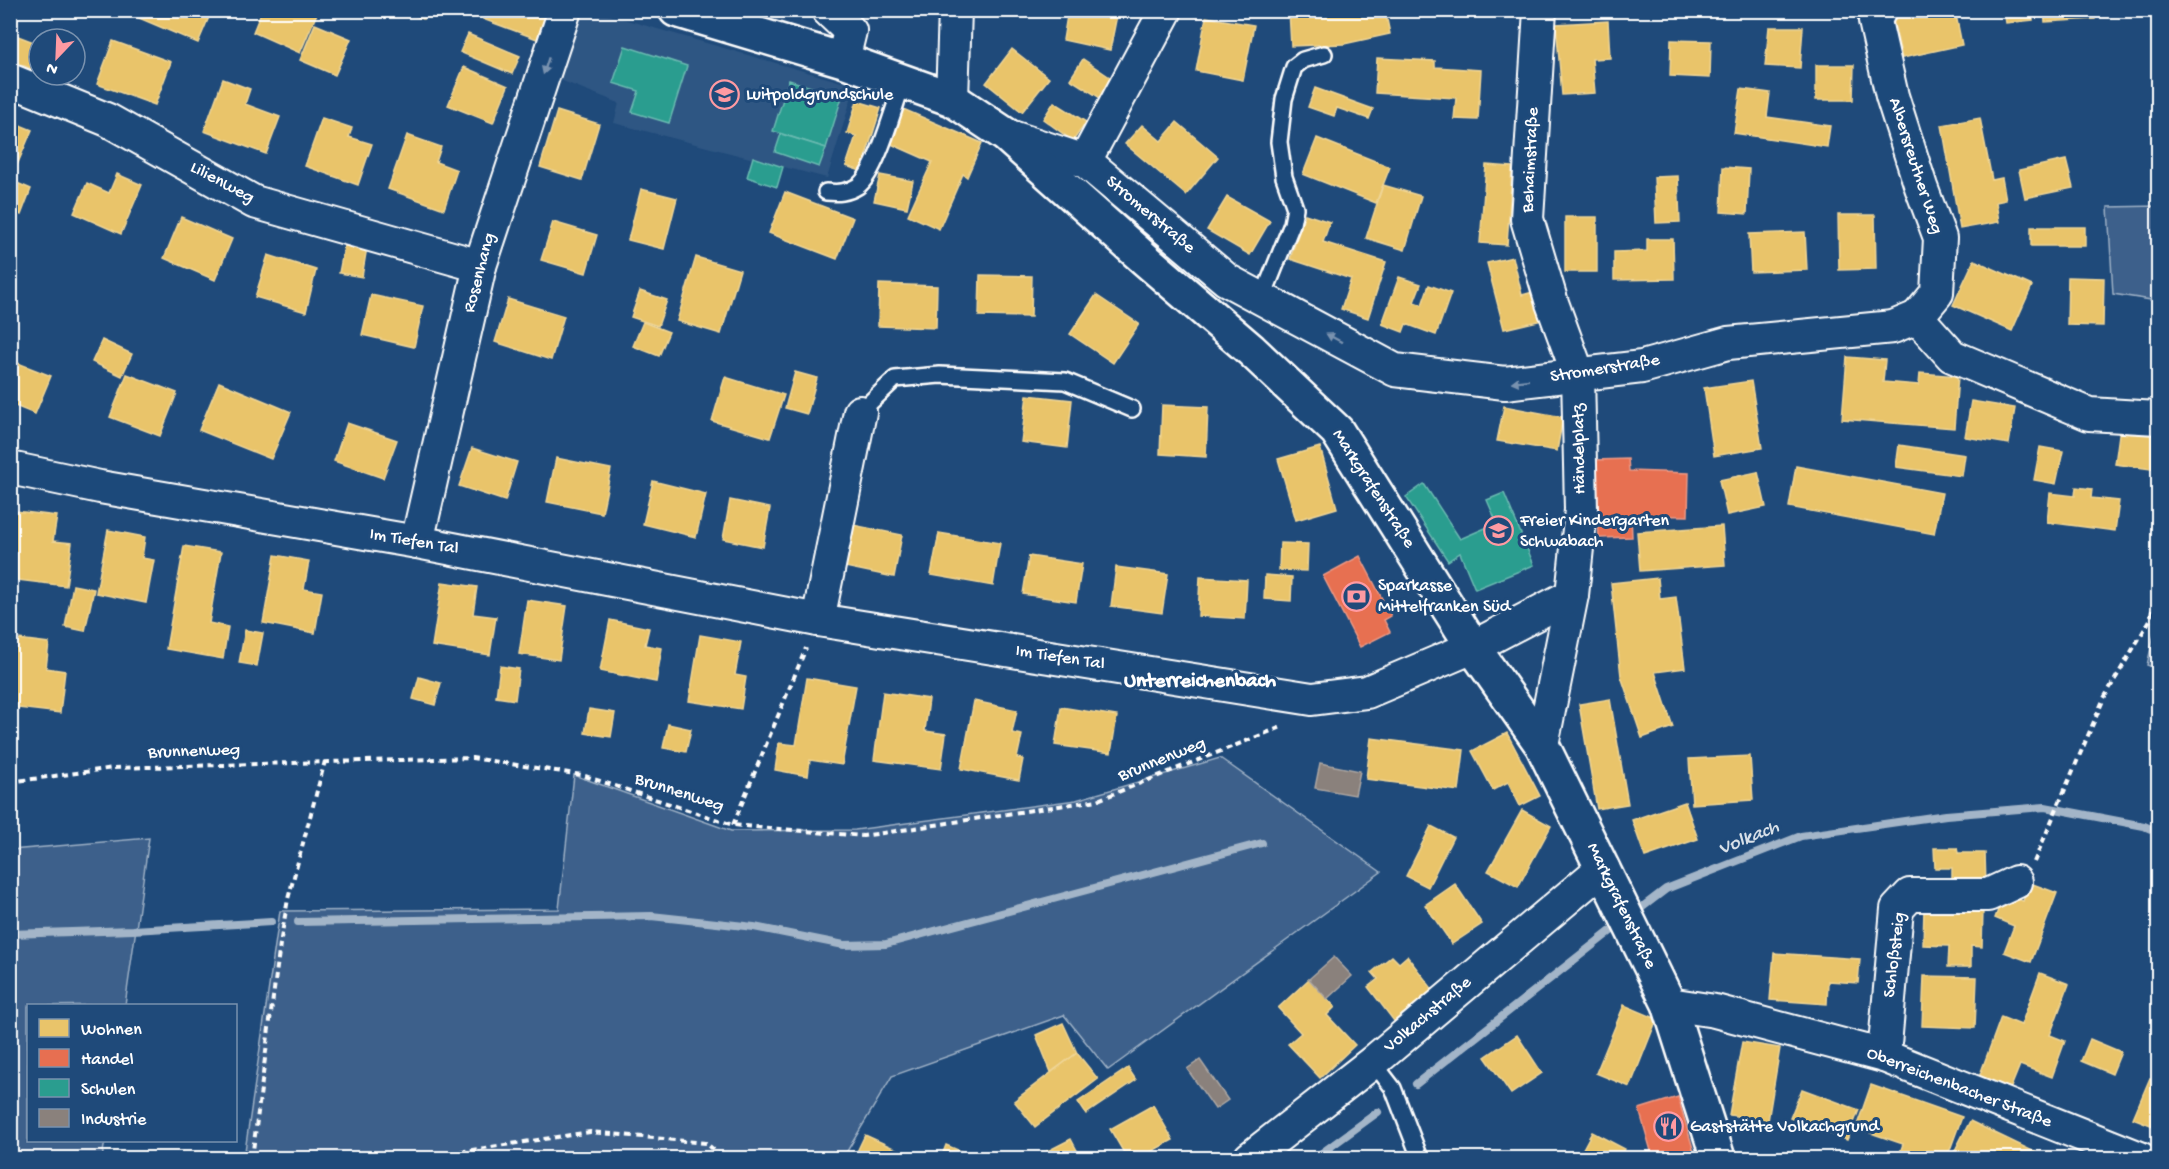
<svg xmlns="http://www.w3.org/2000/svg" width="2169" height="1169" font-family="'Gochi Hand',sans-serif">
<rect width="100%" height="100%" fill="#1f4a7a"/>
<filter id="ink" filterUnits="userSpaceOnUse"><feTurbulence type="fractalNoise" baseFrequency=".0167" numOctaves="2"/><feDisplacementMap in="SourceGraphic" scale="12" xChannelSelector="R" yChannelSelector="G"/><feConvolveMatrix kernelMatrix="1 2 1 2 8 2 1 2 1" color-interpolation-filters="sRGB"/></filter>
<g filter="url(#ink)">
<path fill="#2e5683" d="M592,10L855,86L827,178L614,123L619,103L560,80L581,11Z"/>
<g fill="#3c618b" stroke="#9eb0c5" stroke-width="1.5">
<path d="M2158,206V301L2113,294L2108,207Z"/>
<path d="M2158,618V669L2147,665Z"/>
<path d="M1220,758L1381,872L1108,1070L1064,1015L892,1076L843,1158H244L280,911L559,909L574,775L731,831L855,830L1076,800Z"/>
<path d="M149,838L125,1005L28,1006V1140L105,1141L102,1158H11V850Z"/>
</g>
<g fill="#e9c46a" stroke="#f0d697" stroke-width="1.5">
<path d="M140,10H212L198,43L137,17Z"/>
<path d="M262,10L318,11L300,53L253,32Z"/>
<path d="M403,10H427L423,19Z"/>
<path d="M486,10H547L537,39L483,19Z"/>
<path d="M1068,10H1118L1110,50L1063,40Z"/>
<path d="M1289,10H1385L1390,34L1344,44L1291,46Z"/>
<path d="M1891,10H1955L1962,45L1902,58Z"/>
<path d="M2004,10H2032L2033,20L2006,23Z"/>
<path d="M2044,10H2095V19L2045,22Z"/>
<path d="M1206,17L1254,25L1243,80L1196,71Z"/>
<path d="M1608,21L1610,58L1592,59L1595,93L1562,95L1556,24Z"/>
<path d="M315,24L351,39L335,75L300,60Z"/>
<path d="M1769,27H1803L1800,68L1765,66Z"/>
<path d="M10,33L39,44V72L10,60Z"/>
<path d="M468,34L520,56L512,74L460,52Z"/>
<path d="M1671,40L1711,41L1710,78L1670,76Z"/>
<path d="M113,41L171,62L155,105L97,84Z"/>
<path d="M1012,49L1049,78L1022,112L986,83Z"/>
<path d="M1377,58L1435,61V67L1481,70L1478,120L1454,119L1456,98L1375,93Z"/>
<path d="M1083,59L1117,82L1105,101L1070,79Z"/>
<path d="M1816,65H1854L1853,100H1816Z"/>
<path d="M464,67L508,86L493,123L448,105Z"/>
<path d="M48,75H70L67,83Z"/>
<path d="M223,79L250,89L245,104L280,117L266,154L204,131Z"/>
<path d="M1315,88L1373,109L1369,119L1337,108L1334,116L1308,107Z"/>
<path d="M1741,89L1770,93L1767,117L1830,126L1827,147L1734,133Z"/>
<path d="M857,101L881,108L861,171L846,166L856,136L847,133Z"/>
<path d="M1054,102L1086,122L1073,141L1043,119Z"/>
<path d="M903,109L982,143L967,177L963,174L939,229L908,215L932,162L889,143Z"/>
<path d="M557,111L599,124L582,180L540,167Z"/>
<path d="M322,118L352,128L349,137L372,144L358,185L305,166Z"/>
<path d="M1980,118L1992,180L2002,178L2006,200L1996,202L1999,222L1960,229L1942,125Z"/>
<path d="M10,121L32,130L14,172L10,171Z"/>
<path d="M1177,122L1218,157L1186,195L1125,144L1142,125L1161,141Z"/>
<path d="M407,135L441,147L436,162L457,170L444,209L388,189Z"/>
<path d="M1317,138L1390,167L1376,203L1303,174Z"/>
<path d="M2066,160L2073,188L2025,198L2019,170Z"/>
<path d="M1486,165L1512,167L1507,245L1480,243Z"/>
<path d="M1723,167L1749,169L1747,214L1721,212Z"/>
<path d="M117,174L142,185L121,234L74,213L87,183L109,193Z"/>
<path d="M880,175L913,181L907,208L874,201Z"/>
<path d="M1678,176L1680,222L1656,223L1654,177Z"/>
<path d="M10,180L31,189L21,215L10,210Z"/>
<path d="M1383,185L1421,196L1405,250L1366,238Z"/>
<path d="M641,189L677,198L664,249L628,240Z"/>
<path d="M785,192L853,218L837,259L769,233Z"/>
<path d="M1227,197L1270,221L1250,255L1207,230Z"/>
<path d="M1305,214L1330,222L1323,242L1386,262L1368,318L1341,309L1351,279L1290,259Z"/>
<path d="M1838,215H1875L1876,269L1839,270Z"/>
<path d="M181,217L232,239L215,280L164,258Z"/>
<rect x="1565" y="217" width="32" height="55"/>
<path d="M553,222L597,235L586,273L541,260Z"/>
<rect x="2031" y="227" width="54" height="19"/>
<path d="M1805,232L1807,270L1751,272L1749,234Z"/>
<path d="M1647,239H1673L1674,279L1614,280V252L1647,251Z"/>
<path d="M345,242L367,247L362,277L339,273Z"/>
<path d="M268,255L316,270L306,312L255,297Z"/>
<path d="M696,257L740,270L721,334L677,321Z"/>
<path d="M1513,257L1522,295L1544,289L1551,318L1504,329L1487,263Z"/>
<path d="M1974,260L2032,286L2012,331L1953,305Z"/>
<path d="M980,275L1032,276L1031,317L979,316Z"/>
<path d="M1399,277L1421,284L1414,302L1422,305L1429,285L1451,293L1436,335L1406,324L1403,332L1382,324Z"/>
<path d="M2068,277L2104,278L2103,326L2067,325Z"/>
<path d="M879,284L937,286L936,328L878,326Z"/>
<path d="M640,291L667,300L658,326L631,317Z"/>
<path d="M371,295L423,306L414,347L362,335Z"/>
<path d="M1096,295L1139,324L1113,363L1070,334Z"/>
<path d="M508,299L564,316L551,360L495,342Z"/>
<path d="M643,322L669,332L659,356L633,346Z"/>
<path d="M102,340L132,354L122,376L92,362Z"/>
<path d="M1847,357L1885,360L1883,382L1919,385L1920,373L1958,376L1954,428L1842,419Z"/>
<path d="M10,360L51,376L35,414L10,404Z"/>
<path d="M795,372L817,378L807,414L785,408Z"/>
<path d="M127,374L177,393L160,436L110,417Z"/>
<path d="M725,377L784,395L770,438L712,421Z"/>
<path d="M1751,381L1762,448L1714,456L1704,388Z"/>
<path d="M219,382L291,412L271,459L199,430Z"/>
<path d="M1027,395L1072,400L1067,448L1021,442Z"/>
<path d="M1971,401L2015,408L2009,444L1965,437Z"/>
<path d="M1162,405L1208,407L1206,457L1160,454Z"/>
<path d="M1504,406L1563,417L1557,451L1497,441Z"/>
<path d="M347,423L397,440L383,478L334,461Z"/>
<path d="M2120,427L2158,432V470L2115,464Z"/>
<path d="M1899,445L1965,455L1962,476L1896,467Z"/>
<path d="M1320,447L1337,508L1296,520L1278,459Z"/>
<path d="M2040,447L2063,451L2056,484L2034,480Z"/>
<path d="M472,448L517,462L505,501L459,486Z"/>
<path d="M556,458L611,469L602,513L547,502Z"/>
<path d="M1796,466L1942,493L1934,534L1789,507Z"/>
<path d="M1758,472L1766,507L1727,515L1719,480Z"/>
<path d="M653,481L706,494L696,537L643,524Z"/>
<path d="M2076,487L2092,489L2091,498L2119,501L2115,531L2047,522L2050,493L2075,496Z"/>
<path d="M730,500L770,508L763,547L723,539Z"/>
<path d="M15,511L57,516L53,541L72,543L66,586L10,579V547Z"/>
<path d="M853,525L902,535L894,577L845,567Z"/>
<path d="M1722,526L1725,565L1640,571L1637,532Z"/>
<path d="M108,530L145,537L142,558L154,560L146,603L96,593Z"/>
<path d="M939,533L1000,543L993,586L931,575Z"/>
<path d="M1280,543L1308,544L1307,571L1279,570Z"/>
<path d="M184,546L221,552L209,623L228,627L223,659L166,649Z"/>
<path d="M275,555L309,561L304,589L322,592L315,633L263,623Z"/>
<path d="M1029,556L1082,564L1076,602L1023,594Z"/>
<path d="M1116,567L1168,574L1162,613L1111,606Z"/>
<path d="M1265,575L1292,577L1291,601L1264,599Z"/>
<path d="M1200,577L1247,580L1245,619L1198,616Z"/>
<path d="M1658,578L1660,599L1676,597L1685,668L1655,672L1673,727L1642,738L1621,676L1611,583Z"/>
<path d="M442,582L477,587L473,614L496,617L490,655L432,646Z"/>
<path d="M73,585L94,589L85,631L65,627Z"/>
<path d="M527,600L567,606L559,660L519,654Z"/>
<path d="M610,620L649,628L645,645L662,648L656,682L600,671Z"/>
<path d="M245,630L263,633L257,666L239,663Z"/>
<path d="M700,635L741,642L735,675L746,677L741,709L689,701Z"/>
<path d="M10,638L49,643L46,668L65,671L60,713L10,707Z"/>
<path d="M500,666L519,669L515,700L496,697Z"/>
<path d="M419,677L441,683L435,705L413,699Z"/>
<path d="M807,678L856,686L842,765L810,760L808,776L775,770L779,743L796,745Z"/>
<path d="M883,692L929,699L925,731L946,734L941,769L874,760Z"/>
<path d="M1610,699L1628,804L1597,809L1579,704Z"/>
<path d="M974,701L1017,710L1012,733L1022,735L1017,758L1023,759L1019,780L961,769Z"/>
<path d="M1061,707L1117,716L1111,753L1055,745Z"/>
<path d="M589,709L615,713L611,737L585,733Z"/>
<path d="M668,724L691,729L686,752L663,748Z"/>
<path d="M1507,733L1540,796L1520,806L1508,782L1493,790L1472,751Z"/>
<path d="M1371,738L1464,750L1459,791L1366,779Z"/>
<path d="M1750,756L1753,800L1692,804L1689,759Z"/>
<path d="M1685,802L1698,839L1645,857L1632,820Z"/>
<path d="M1522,810L1551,826L1518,887L1488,871Z"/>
<path d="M1431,826L1453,837L1428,887L1406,876Z"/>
<path d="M1934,848H1957L1958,853H1985L1986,886L1952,887V868H1935Z"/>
<path d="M2030,883L2057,893L2031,962L2004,952L2014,926L1995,918L2004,894L2023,901Z"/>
<path d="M1455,884L1482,924L1452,944L1425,905Z"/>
<path d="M1924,908L1983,910L1982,947L1971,946V967H1948L1949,946L1923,945Z"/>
<path d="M1774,953L1860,959L1858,983L1828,981L1827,1004L1770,1000Z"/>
<path d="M1392,956L1399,963L1407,956L1434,991L1394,1021L1368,987L1378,979L1372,972Z"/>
<path d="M2040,973L2069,984L2050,1035L2065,1041L2052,1077L2020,1065L2009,1092L1978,1080L2001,1017L2021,1025Z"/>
<path d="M1924,976L1977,977L1975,1028L1922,1026Z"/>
<path d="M1309,979L1335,1007L1327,1015L1355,1045L1320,1078L1288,1044L1301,1033L1278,1008Z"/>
<path d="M1624,1005L1657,1019L1630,1087L1596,1073Z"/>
<path d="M1063,1023L1077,1053L1051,1072L1036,1035Z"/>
<path d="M1517,1035L1542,1073L1511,1094L1485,1057Z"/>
<path d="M2090,1039L2121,1052L2112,1074L2081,1061Z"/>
<path d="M1742,1042L1780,1048L1768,1121L1729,1115Z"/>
<path d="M1077,1053L1098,1079L1035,1127L1014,1101Z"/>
<path d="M1128,1068L1136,1080L1086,1114L1078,1102Z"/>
<path d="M2150,1078L2158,1081V1128L2133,1118Z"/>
<path d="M1871,1085L1962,1117L1947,1158L1932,1155L1930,1158H1898L1903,1144L1856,1128Z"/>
<path d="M1802,1089L1859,1110L1847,1140L1790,1118Z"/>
<path d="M1153,1105L1173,1140L1139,1158H1127L1110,1129Z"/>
<path d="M1970,1121L2047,1158H1951Z"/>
<path d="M1592,1132L1625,1149L1621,1158H1578Z"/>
<path d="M865,1135L907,1154L905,1158H854Z"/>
<path d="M1071,1139L1081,1158H1034Z"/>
<path d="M946,1145L967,1154L965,1158H941Z"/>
<path d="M908,1152L924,1158H906Z"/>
</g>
<g fill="#e76f51" stroke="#ee9a85" stroke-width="1.5">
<path d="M1628,459L1629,471L1689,473L1688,516L1631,515L1632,537L1599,538L1595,460Z"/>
<path d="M1360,556L1391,616L1384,620L1390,632L1360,647L1323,576Z"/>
<path d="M1678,1097L1694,1152L1669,1158H1653L1639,1109Z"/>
</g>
<g fill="#2a9d8f" stroke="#6abab1" stroke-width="1.5">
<path d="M625,46L687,66L669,123L632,112L639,91L613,83Z"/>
<path d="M789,80L842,97L826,148L773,131Z"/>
<path d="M781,134L826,148L819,167L775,152Z"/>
<path d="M753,157L783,167L777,187L747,177Z"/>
<path d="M1424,484L1460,539L1497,523L1487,500L1504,493L1534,565L1475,589L1460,553L1448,561L1406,497Z"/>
</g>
<g fill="#8a817c" stroke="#ada7a3" stroke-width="1.5">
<path d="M1320,763L1360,771L1355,795L1315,788Z"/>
<path d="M1334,957L1352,976L1327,999L1309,979Z"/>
<path d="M1200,1060L1228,1100L1215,1109L1187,1069Z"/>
</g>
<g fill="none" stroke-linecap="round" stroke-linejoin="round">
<g stroke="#a3b5c8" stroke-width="8">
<path d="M1632,915L1666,889L1801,836L1946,815L2045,807L2144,826L2158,832"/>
<path d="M298,922L651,916L754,927L844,945L886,944L1262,843"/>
<path d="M10,934L133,930L271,922"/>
<path d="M1416,1084L1621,923"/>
<path d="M1315,1158L1378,1112"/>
</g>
<defs>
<g id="service">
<path d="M826,192C838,193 847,193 858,186C877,172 894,106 903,82"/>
<path d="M1262,299L1292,224L1295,208L1284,177L1279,142L1284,99L1294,67L1303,60L1324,54"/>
<path d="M860,412L895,379L940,375L1065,381L1132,409"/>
<path d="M1373,1062L1393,1088L1420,1158"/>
</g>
<g id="minor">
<path d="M828,10L850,31L843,60"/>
<path d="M1540,10L1527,219L1552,303L1578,374L1581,510L1572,595L1542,745"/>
<path d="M1880,10L1875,21L1892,96L1921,187L1940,238L1937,293L1917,317"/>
<path d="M10,80L108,120L254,202L480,266"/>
<path d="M952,99L955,10"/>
<path d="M1006,135L1085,161L1227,280L1395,370L1505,383L1642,367L1728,343L1893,327L1917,317"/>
<path d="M1085,161L1166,10"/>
<path d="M1917,317L1952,356L2089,414L2158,418"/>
<path d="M10,468L100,487L417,542L818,620L1312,699L1367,692L1473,647L1572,595"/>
<path d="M417,542L480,266L565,10"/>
<path d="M818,620L860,412"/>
<path d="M1669,1004L1715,1011L1884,1056L2140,1158"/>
<path d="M1884,1056L1897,909L1910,895H1988L2016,882"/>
<path d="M1250,1158L1373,1062L1603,868"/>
</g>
<path id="secondary" d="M676,10L843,60L952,99L1006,135L1146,260L1251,350L1337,431L1473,647L1542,745L1669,1004L1718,1158"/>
</defs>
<use href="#service" stroke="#fff" stroke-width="20"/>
<use href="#minor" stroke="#fff" stroke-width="36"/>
<use href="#secondary" stroke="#fff" stroke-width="38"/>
<g stroke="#fff" stroke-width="4" stroke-dasharray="6 4.5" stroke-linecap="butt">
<path d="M10,782L114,768L472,758L582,775L733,825L863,836L1098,800L1284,726"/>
<path d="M733,825L806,648"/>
<path d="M2034,862L2104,698L2150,620L2158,584"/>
<path d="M252,1158L280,944L288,899L325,761"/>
<path d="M419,1158L590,1132L706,1143L723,1158"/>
</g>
<use href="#service" stroke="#1f4a7a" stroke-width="15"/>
<use href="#minor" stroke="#1f4a7a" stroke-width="32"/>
<use href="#secondary" stroke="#1f4a7a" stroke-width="33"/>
</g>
<defs><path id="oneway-solid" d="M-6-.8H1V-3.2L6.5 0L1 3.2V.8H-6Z" transform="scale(1.5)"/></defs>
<g fill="#7992af">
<use href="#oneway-solid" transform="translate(546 66) rotate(108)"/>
<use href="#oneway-solid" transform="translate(1334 338) rotate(-152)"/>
<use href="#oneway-solid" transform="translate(1520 381) rotate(173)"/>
</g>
</g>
<defs>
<symbol id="school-ring" viewBox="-11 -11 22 22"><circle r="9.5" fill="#1f4a7a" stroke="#ff9aa2" stroke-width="1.5"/><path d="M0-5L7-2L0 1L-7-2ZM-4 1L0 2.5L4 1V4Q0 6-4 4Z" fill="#ff9aa2"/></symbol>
<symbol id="bank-ring" viewBox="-11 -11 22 22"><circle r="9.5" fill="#1f4a7a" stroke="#ff9aa2" stroke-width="1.5"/><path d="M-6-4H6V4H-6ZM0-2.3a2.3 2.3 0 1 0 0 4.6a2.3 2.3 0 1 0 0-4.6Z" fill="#ff9aa2"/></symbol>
<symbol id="restaurant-ring" viewBox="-11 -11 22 22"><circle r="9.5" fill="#1f4a7a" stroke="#ff9aa2" stroke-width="1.5"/><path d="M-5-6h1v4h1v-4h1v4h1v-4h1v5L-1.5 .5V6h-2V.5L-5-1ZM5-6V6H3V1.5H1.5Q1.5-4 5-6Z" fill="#ff9aa2"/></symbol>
</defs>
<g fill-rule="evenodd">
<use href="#school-ring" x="708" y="78" width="33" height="33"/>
<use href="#school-ring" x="1482" y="514" width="33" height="33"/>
<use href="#bank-ring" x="1340" y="580" width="33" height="33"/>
<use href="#restaurant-ring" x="1652" y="1110" width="33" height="33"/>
</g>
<g text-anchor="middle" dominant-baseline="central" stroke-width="6" stroke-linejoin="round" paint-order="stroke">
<g font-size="18" fill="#fff" stroke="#1f4a7a" text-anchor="start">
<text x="746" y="95">Luitpoldgrundschule</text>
<text x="1520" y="521">Freier Kindergarten<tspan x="1520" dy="21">Schwabach</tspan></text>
<text x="1378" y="586">Sparkasse<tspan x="1378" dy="21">Mittelfranken Süd</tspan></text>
<text x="1690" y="1127">Gaststätte Volkachgrund</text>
</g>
<g font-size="18" fill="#fff" stroke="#1f4a7a">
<text transform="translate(1531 160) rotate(-87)">Behaimstraße</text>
<text transform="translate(1915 166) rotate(72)">Albersreuther Weg</text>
<text transform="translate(222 183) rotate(28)">Lilienweg</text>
<text transform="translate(1150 215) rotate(40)">Stromerstraße</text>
<text transform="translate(480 273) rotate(-75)">Rosenhang</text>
<text transform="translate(1605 369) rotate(-9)">Stromerstraße</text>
<text transform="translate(1580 449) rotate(-91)">Händelplatz</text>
<text transform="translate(1373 489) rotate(57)">Markgrafenstraße</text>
<text transform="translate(414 542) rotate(10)">Im Tiefen Tal</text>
<text transform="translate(1060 658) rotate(9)">Im Tiefen Tal</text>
<text transform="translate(194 752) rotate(-2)">Brunnenweg</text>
<text transform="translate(1162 760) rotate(-22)">Brunnenweg</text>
<text transform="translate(679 793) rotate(18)">Brunnenweg</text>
<text transform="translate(1621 906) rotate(64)">Markgrafenstraße</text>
<text transform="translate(1895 955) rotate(-83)">Schloßsteig</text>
<text transform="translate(1428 1015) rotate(-40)">Volkachstraße</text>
<text transform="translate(1959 1088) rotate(21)">Oberreichenbacher Straße</text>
</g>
<g font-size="20" font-style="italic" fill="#d8e0e8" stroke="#1f4a7a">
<text transform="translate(1749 839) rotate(-22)">Volkach</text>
</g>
<g font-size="21" font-weight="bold" fill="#fff" stroke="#1f4a7a">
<text x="1200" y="682">Unterreichenbach</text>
</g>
</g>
<rect width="2169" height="1169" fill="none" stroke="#1f4a7a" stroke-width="36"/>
<rect x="18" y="18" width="2133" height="1133" fill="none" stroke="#fff" stroke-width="2" filter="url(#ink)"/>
<rect x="27" y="1004" width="210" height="138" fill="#1f4a7a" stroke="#7992af" stroke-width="1.5"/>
<rect x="39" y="1019" width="30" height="18" fill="#e9c46a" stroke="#7992af" stroke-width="1.5"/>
<text x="81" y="1034" font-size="18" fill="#ffffff">Wohnen</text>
<rect x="39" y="1049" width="30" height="18" fill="#e76f51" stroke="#7992af" stroke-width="1.5"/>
<text x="81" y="1064" font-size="18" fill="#ffffff">Handel</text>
<rect x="39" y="1079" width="30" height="18" fill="#2a9d8f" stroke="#7992af" stroke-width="1.5"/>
<text x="81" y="1094" font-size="18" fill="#ffffff">Schulen</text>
<rect x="39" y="1109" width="30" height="18" fill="#8a817c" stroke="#7992af" stroke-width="1.5"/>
<text x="81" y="1124" font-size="18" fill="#ffffff">Industrie</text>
<g transform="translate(57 57) rotate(203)"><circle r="28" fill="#1f4a7a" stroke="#7992af" stroke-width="1.5"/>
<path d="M0-4.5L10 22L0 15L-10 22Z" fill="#ff9aa2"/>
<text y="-9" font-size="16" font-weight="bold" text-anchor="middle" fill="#ffffff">N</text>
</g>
</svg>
